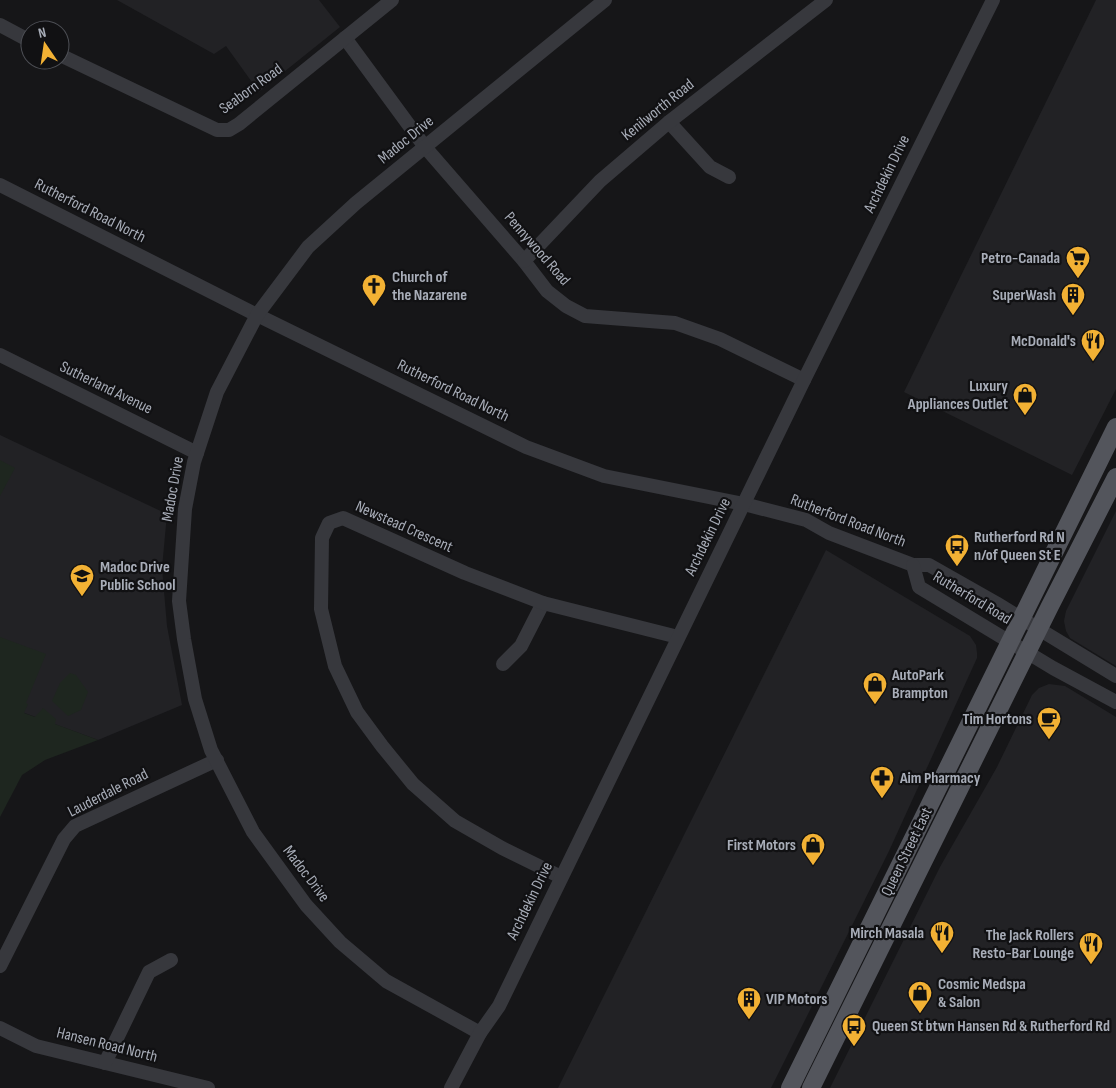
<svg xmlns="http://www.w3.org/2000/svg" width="1116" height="1088" font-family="'Sofia Sans Condensed',sans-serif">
<rect width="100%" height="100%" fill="#161618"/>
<g fill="#222225">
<path d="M117,0H319L340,27L259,92L226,46L214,54Z"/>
<path d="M1096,0H1116V389L1072,475L904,392Z"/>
<path d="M0,435L167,514L162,568L167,626L182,705L98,740L0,704Z"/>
<path d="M1116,511V666L1070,638L1066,631L1064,621L1066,611Z"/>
<path d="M826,550L970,636L976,645L977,653V658L889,851L811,1008L771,1088H558Z"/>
<path d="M1049,684L1065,686L1116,717V1088H830L940,867L997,767L1032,695L1039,688Z"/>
</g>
<g fill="#1e261f">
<path d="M0,460L15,468L0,496Z"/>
<path d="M0,637L46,654L26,703L28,704L24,713L35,717L43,708L56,719L55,724L98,740L45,760L22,775L0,817Z"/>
<path d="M70,673L76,675L88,692L81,710L68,716L52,701L60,683Z"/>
</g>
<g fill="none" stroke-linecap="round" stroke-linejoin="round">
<g stroke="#37383d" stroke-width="14">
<path d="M0,25L30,41"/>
<path d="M345,38L425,147L524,261L547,291L566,306L585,316L675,323L720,339L804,380"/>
<path d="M60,55L217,130H229L239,124L392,0"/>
<path d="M669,122L710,167L729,177"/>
<path d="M0,185L257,315L526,447L604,476L744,504L806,520L829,533L913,565H929L996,603L1116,676"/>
<path d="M524,261L600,181L669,122L826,0"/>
<path d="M0,355L197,453"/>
<path d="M913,565L919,587L1053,668L1116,702"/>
<path d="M503,664L521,646L543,603"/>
<path d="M561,877L502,848L455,821L413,784L382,746L357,712L335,666L321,609L322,538L329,523L343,518L465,573L543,603L678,637"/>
<path d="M0,966L64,839L75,826L217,760"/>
<path d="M0,1028L36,1046L208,1088"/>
<path d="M480,1033L386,981L340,942L306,905L253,832L211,750L195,699L184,639L179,601L185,509L194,462L217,392L257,315L308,247L356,203L605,0"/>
<path d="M105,1063L149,972L171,960"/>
<path d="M451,1088L480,1033L499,1006L804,380L993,0"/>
</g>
<g stroke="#53555c" stroke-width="18">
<path d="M790,1088L1116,427"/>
<path d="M811,1088L1050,606L1116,477"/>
</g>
</g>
<defs>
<symbol id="supermarket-pin" viewBox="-11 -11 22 30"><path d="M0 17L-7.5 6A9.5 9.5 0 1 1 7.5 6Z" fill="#f2b134" stroke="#111113"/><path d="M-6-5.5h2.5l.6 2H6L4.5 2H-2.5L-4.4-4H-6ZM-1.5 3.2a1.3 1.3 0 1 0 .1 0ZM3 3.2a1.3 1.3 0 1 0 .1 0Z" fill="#111"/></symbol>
<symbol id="church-pin" viewBox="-11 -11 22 30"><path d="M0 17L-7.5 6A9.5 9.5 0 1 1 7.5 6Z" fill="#f2b134" stroke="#111113"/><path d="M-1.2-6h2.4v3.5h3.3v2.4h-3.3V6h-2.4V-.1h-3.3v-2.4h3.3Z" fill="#111"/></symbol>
<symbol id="building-pin" viewBox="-11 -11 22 30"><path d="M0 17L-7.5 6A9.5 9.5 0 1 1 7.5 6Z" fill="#f2b134" stroke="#111113"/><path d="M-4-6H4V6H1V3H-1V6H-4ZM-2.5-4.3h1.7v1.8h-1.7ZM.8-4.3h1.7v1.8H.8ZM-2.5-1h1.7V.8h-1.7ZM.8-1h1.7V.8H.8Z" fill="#111"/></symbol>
<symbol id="restaurant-pin" viewBox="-11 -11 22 30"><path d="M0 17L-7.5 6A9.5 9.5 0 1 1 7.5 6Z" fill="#f2b134" stroke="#111113"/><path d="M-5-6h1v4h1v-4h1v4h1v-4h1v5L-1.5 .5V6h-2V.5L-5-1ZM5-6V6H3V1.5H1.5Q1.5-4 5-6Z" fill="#111"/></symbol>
<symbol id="shop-pin" viewBox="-11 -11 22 30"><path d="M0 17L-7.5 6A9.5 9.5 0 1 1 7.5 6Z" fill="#f2b134" stroke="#111113"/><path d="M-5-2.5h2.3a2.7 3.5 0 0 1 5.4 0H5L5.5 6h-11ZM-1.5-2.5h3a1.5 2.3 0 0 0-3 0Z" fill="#111"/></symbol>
<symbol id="bus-pin" viewBox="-11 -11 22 30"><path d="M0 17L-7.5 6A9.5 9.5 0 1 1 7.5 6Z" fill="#f2b134" stroke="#111113"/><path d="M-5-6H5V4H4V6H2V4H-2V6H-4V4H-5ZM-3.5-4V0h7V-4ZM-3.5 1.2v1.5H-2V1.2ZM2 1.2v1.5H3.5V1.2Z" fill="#111"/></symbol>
<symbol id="school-pin" viewBox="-11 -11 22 30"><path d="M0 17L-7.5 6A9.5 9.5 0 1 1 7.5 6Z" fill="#f2b134" stroke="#111113"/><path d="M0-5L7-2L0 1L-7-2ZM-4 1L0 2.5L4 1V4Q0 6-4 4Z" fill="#111"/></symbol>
<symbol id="cafe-pin" viewBox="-11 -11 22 30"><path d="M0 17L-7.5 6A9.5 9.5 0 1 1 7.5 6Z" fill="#f2b134" stroke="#111113"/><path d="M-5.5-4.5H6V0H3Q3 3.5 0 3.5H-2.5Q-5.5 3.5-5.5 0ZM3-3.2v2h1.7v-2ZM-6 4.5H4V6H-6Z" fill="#111"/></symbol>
<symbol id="pharmacy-pin" viewBox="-11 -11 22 30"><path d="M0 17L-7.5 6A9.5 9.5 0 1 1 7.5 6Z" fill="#f2b134" stroke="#111113"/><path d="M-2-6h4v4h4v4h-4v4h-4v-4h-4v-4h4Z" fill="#111"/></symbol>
</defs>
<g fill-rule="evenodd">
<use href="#supermarket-pin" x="1064" y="244" width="28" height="38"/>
<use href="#church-pin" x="360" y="272" width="28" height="38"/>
<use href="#building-pin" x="1059" y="281" width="28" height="38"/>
<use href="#restaurant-pin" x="1079" y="327" width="28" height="38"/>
<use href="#shop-pin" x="1011" y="381" width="28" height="38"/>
<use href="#bus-pin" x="943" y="532" width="28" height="38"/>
<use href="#school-pin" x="68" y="562" width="28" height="38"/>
<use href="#shop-pin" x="861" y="670" width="28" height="38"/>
<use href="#cafe-pin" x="1035" y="705" width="28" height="38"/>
<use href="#pharmacy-pin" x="868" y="764" width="28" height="38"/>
<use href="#shop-pin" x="799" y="831" width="28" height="38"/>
<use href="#restaurant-pin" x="928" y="919" width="28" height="38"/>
<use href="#restaurant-pin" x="1077" y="930" width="28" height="38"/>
<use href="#shop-pin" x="906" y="979" width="28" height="38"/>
<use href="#building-pin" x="735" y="985" width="28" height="38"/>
<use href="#bus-pin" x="840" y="1012" width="28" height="38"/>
</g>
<g text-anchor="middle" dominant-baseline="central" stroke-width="4.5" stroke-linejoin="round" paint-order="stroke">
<g font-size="16" fill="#a8adb8" stroke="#111113">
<text transform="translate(251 89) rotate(-36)">Seaborn Road</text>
<text transform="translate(658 110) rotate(-39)">Kenilworth Road</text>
<text transform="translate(406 140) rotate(-39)">Madoc Drive</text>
<text transform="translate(887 174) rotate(-64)">Archdekin Drive</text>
<text transform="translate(90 211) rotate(27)">Rutherford Road North</text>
<text transform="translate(537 249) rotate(49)">Pennywood Road</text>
<text transform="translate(106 388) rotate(26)">Sutherland Avenue</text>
<text transform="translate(453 391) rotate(26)">Rutherford Road North</text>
<text transform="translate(173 489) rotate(-80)">Madoc Drive</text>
<text transform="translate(848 521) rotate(21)">Rutherford Road North</text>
<text transform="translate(404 527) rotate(24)">Newstead Crescent</text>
<text transform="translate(708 537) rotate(-64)">Archdekin Drive</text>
<text transform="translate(972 598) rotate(31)">Rutherford Road</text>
<text transform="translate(108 793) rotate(-27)">Lauderdale Road</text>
<text transform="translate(907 852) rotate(-64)">Queen Street East</text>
<text transform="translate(306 874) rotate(53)">Madoc Drive</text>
<text transform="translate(530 901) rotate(-64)">Archdekin Drive</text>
<text transform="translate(107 1045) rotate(14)">Hansen Road North</text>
</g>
<g font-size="16" font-weight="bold" fill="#a8adb8" stroke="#111113" text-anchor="end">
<text x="1060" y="258">Petro-Canada</text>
<text x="392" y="277" text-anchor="start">Church of<tspan x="392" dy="18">the Nazarene</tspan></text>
<text x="1056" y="295">SuperWash</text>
<text x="1076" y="341">McDonald's</text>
<text x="1008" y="386">Luxury<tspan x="1008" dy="18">Appliances Outlet</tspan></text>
<text x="974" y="537" text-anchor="start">Rutherford Rd N<tspan x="974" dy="18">n/of Queen St E</tspan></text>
<text x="100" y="567" text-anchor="start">Madoc Drive<tspan x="100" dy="18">Public School</tspan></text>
<text x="892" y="675" text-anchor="start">AutoPark<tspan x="892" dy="18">Brampton</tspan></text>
<text x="1032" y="719">Tim Hortons</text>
<text x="900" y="778" text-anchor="start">Aim Pharmacy</text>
<text x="796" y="845">First Motors</text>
<text x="924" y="933">Mirch Masala</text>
<text x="1074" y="935">The Jack Rollers<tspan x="1074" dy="18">Resto-Bar Lounge</tspan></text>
<text x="938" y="984" text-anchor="start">Cosmic Medspa<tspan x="938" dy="18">&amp; Salon</tspan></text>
<text x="766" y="999" text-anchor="start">VIP Motors</text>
<text x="872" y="1026" text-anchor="start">Queen St btwn Hansen Rd &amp; Rutherford Rd</text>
</g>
</g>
<g transform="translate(45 45) rotate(347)"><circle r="24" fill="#111113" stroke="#4d4f55"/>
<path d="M0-4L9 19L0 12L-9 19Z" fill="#f2b134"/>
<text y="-8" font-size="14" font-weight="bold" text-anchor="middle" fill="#a8adb8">N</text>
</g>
</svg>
